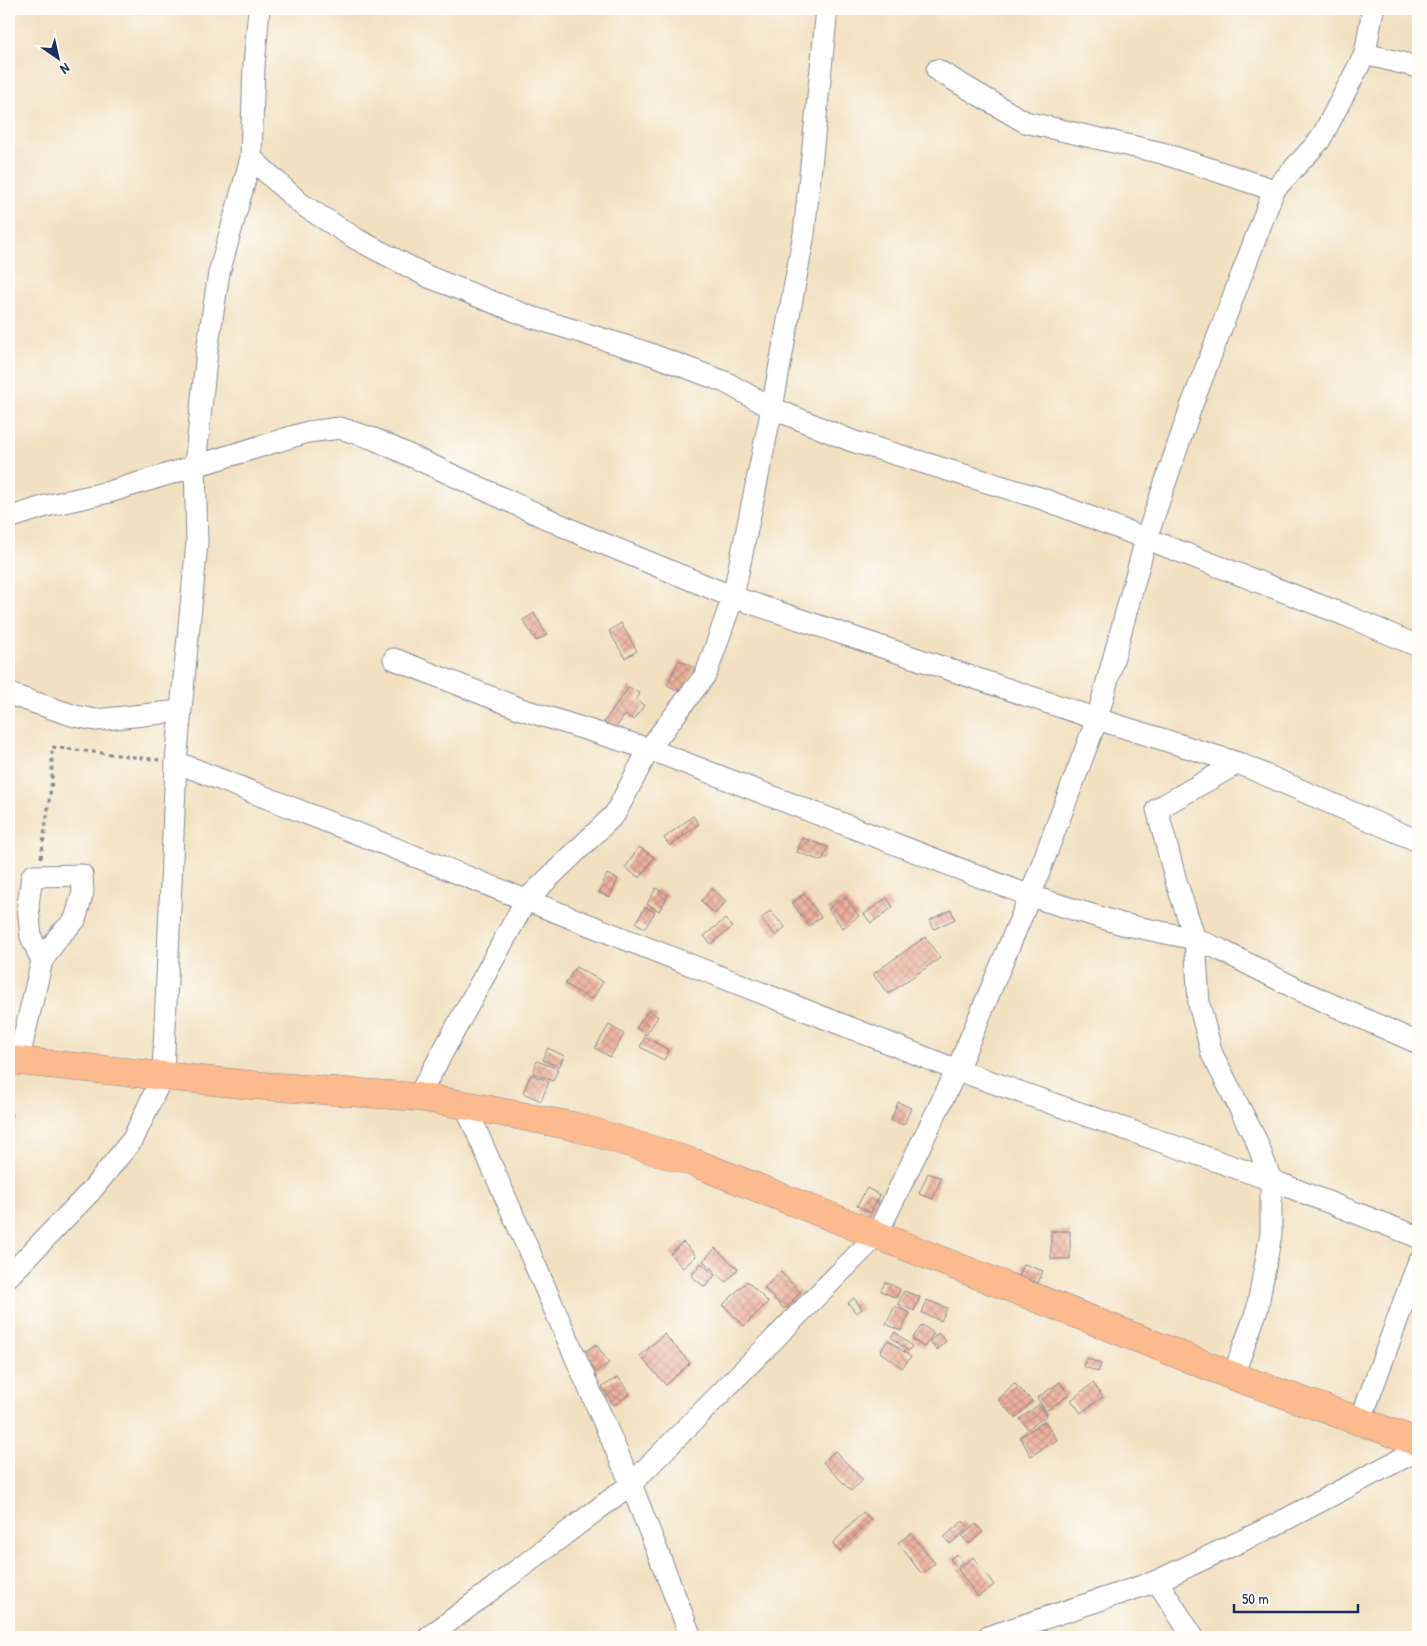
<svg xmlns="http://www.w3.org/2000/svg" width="1427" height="1646" font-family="'Patrick Hand',sans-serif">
<defs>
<pattern id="building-cross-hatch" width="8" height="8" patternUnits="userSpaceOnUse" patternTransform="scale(1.25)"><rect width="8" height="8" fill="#ecb09d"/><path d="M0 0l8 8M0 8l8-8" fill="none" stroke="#be9083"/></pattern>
</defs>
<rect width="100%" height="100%" fill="#fdfcf7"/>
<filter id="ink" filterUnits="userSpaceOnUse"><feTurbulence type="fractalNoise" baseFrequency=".02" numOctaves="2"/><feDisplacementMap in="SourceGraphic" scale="10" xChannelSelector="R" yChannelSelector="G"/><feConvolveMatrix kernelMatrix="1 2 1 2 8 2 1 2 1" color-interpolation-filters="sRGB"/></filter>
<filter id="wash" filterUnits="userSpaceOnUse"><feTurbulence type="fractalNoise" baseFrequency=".0096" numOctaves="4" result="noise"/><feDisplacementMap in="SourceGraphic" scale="20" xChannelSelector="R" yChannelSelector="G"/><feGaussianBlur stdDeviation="1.12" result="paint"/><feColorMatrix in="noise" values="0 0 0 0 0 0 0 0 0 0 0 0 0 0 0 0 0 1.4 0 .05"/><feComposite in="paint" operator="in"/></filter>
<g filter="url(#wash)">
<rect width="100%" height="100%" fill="#f1e0c1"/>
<g id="blocks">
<g fill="url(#building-cross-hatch)">
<path d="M534,613L547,635L536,641L523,620Z"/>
<path d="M621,623L637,651L625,658L609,631Z"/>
<path d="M679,660L695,668L683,693L667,685Z"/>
<path d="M629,687L640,694L636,700L644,705L634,720L625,715L615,729L604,722Z"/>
<path d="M693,816L699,824L670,846L664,838Z"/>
<path d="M802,838L828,847L822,861L797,852Z"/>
<path d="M639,847L654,857L640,878L625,868Z"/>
<path d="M607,874L618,879L610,897L599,893Z"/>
<path d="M656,888L668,895L659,911L647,904Z"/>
<path d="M712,888L726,901L715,914L701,901Z"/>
<path d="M804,894L821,917L809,926L792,903Z"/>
<path d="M845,897L859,916L843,928L828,909Z"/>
<path d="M887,898L893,907L871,923L864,914Z"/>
<path d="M645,907L655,912L645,928L636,923Z"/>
<path d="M951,910L955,919L934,929L930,920Z"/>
<path d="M770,911L785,927L776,936L761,919Z"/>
<path d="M725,919L732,927L711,944L704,936Z"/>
<path d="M925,937L940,958L888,994L873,974Z"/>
<path d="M576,967L603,982L592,1000L565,984Z"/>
<path d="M649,1010L658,1017L646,1035L636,1028Z"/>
<path d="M609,1025L624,1034L610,1057L595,1048Z"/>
<path d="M645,1037L669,1050L664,1060L640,1047Z"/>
<path d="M548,1048L564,1056L559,1067L543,1060Z"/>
<path d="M537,1061L558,1069L553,1081L533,1073Z"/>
<path d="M531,1074L549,1082L541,1101L523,1093Z"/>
<path d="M898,1102L911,1108L904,1125L891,1120Z"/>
<path d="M9,1112L12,1113L10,1128H9Z"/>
<path d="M928,1173L941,1178L933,1199L919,1194Z"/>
<path d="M867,1188L880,1195L871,1213L857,1206Z"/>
<rect x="1051" y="1231" width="19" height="28"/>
<path d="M683,1242L696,1256L683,1268L670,1254Z"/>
<path d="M715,1248L738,1269L726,1282L703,1261Z"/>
<path d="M701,1263L715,1275L705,1287L691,1276Z"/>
<path d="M1024,1264L1043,1271L1038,1283L1019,1277Z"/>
<path d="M781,1272L801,1293L784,1309L764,1288Z"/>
<path d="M747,1281L768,1302L744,1326L723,1305Z"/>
<path d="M885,1282L900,1289L896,1298L881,1291Z"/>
<path d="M904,1291L920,1297L914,1311L898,1304Z"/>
<path d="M854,1298L862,1309L856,1313L848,1303Z"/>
<path d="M927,1300L947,1308L941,1321L922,1313Z"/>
<path d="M895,1306L910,1313L901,1331L886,1324Z"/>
<path d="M922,1325L934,1333L924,1347L912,1339Z"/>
<path d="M895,1332L912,1346L908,1351L891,1337Z"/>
<path d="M938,1333L946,1341L937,1350L930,1341Z"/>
<path d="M664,1334L690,1363L666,1385L640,1356Z"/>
<path d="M888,1340L911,1357L902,1368L880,1352Z"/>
<path d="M596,1344L609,1363L595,1372L583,1353Z"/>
<path d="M1086,1358L1101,1364L1098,1372L1083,1366Z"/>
<path d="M618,1377L630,1394L614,1405L602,1387Z"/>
<path d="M1060,1382L1069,1395L1046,1411L1037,1398Z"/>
<path d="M1014,1383L1032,1401L1016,1418L998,1400Z"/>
<path d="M1093,1383L1103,1397L1081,1413L1071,1400Z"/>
<path d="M1039,1404L1047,1415L1028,1429L1020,1419Z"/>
<path d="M1045,1421L1057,1440L1031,1456L1020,1437Z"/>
<path d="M835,1451L863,1480L851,1491L823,1462Z"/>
<path d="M863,1512L871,1519L840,1551L832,1544Z"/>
<path d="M963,1521L969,1528L950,1544L944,1537Z"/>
<path d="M976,1524L983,1532L969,1544L962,1536Z"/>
<path d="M911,1533L935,1563L922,1574L898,1543Z"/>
<path d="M957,1554L963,1562L957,1567L950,1559Z"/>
<path d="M973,1557L994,1585L978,1597L958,1569Z"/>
<path d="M1044,1630L1046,1637H1033L1032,1632Z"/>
</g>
</g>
</g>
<g filter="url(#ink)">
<use href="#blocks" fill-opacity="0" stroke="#868890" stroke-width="1"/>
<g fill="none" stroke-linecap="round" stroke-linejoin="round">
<defs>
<g id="minor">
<path d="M1365,54L1418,67"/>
<path d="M937,70L1025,122L1162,153L1274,190"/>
<path d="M251,158L301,204L358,240L429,277L528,316L645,352L725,382L772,408L852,441L1043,499L1345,615L1418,646"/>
<path d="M9,518L46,506L109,492L308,432L340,428L374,439L585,536L733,597L1097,719L1238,763L1418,841"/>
<path d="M394,659L521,709L649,749L1030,896L1122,924L1195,939L1221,950L1299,990L1418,1043"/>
<path d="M9,694L75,716L96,720L180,711"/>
<path d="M176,762L957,1070L1271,1180L1418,1237"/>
<path d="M18,1061L42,961L59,936L75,920L83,892L82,875L32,876L28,905L31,937L42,961"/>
<path d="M418,1097L526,900L615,814L649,749L706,674L733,597L772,408L804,234L827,9"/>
<path d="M465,1105L631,1484L691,1637"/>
<path d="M9,1276L91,1191L133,1139L163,1075L176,762L197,543L195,465L207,351L219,273L251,158L254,66L259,9"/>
<path d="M1233,1376L1257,1310L1271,1234V1180L1256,1140L1212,1054L1199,1004L1195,939L1176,881L1157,809L1238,763"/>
<path d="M1360,1422L1418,1263"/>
<path d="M1157,1581L1193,1637"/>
<path d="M429,1637L631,1484L876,1236L957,1070L1030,896L1097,719L1146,539L1191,407L1274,190L1320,140L1365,54L1373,9"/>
<path d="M988,1637L1157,1581L1273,1526L1418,1450"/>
</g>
<path id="highway" d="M9,1060L251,1085L418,1097L465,1105L577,1127L695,1163L1233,1376L1418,1442"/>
</defs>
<use href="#minor" stroke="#868890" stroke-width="23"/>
<use href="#highway" stroke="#868890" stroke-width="29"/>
<path stroke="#868890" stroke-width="3" stroke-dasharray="4 4" stroke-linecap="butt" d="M41,858L52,780V747L159,760"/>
<use href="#minor" stroke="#fff" stroke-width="21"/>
<use href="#highway" stroke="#fcba8d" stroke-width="28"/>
</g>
</g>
<rect width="1427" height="1646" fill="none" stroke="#fdfcf7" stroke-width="30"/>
<g transform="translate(58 58) rotate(146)" stroke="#fdfcf7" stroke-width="4" paint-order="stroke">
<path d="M0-4L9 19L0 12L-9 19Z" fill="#1b2f5e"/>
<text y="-8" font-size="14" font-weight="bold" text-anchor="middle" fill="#1b2f5e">N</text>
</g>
<path d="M1234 1604v8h124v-8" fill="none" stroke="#1b2f5e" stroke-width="2.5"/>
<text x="1242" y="1604" font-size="15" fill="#1b2f5e" stroke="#fdfcf7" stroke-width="4" paint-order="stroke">50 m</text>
</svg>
